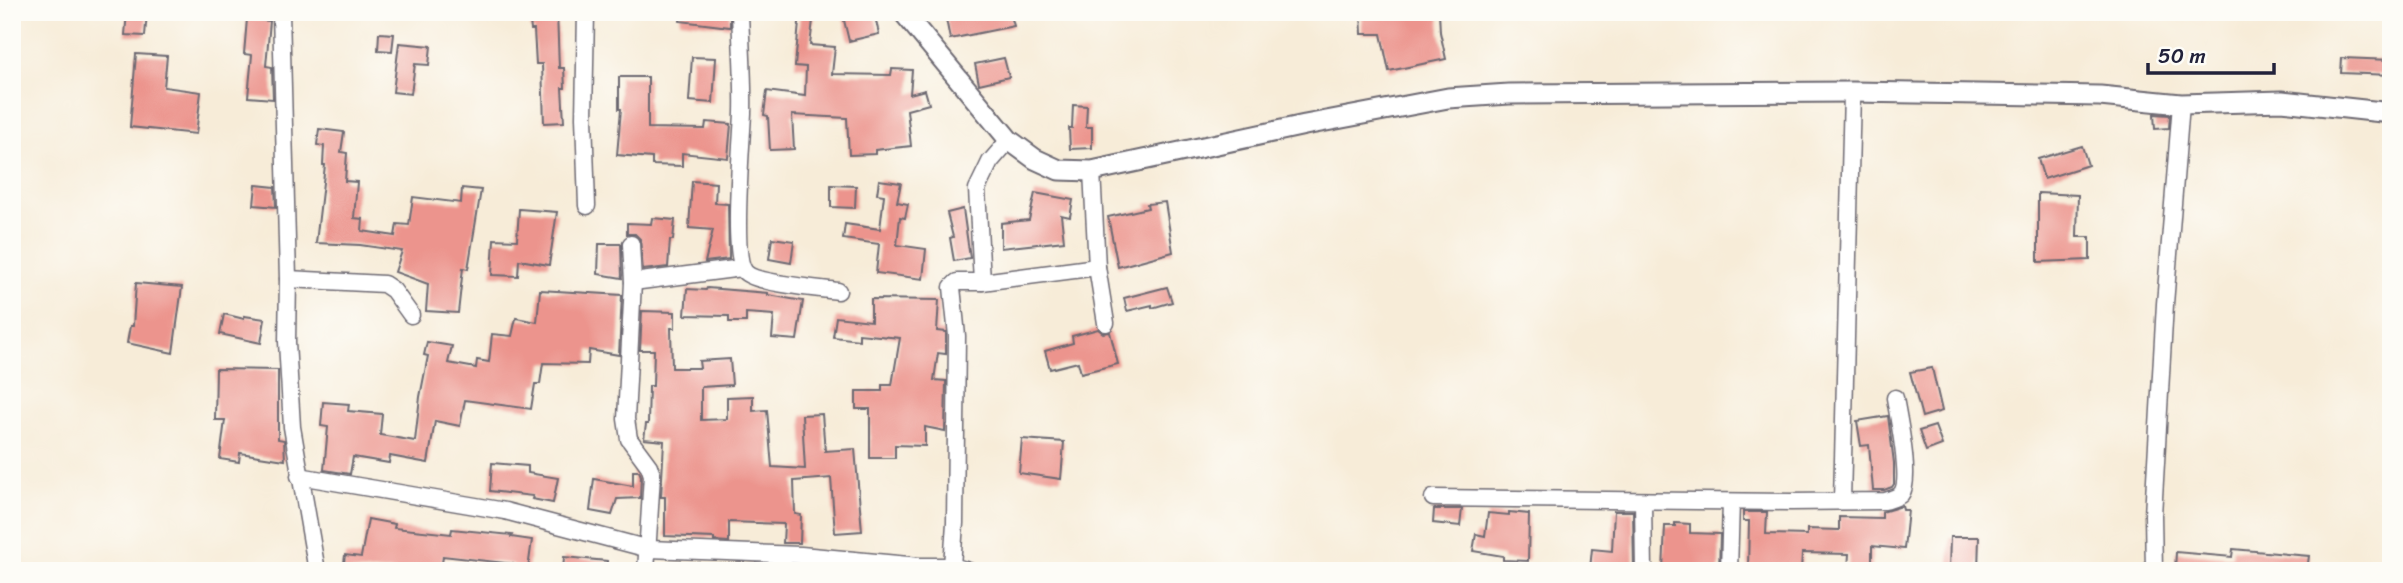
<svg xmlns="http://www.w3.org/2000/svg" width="2403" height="583" font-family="Sriracha,sans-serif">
<rect width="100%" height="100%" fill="#fdfcf7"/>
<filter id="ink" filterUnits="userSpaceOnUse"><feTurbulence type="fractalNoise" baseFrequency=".0143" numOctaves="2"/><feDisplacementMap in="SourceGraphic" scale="14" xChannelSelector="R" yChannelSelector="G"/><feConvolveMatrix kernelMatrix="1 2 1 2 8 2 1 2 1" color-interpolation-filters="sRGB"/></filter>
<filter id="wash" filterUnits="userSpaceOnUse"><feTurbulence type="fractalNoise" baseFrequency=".00686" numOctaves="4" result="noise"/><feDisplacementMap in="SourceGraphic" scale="28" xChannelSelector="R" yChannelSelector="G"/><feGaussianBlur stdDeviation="1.57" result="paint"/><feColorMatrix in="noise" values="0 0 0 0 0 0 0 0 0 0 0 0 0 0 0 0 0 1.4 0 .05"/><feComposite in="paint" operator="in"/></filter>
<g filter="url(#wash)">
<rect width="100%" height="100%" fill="#f7ecd8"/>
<g id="blocks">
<g fill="#ec948d">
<path d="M127,12H147L145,36L125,35Z"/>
<path d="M529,12H557L559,68H564L565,88H562L564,122L544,123L542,64H536L534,30H531Z"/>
<path d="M681,12H730V27L680,21Z"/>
<path d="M800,12H814L810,45L835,47L832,74L891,75L892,69L912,70L910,94L925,90L929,104L907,110L911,146L875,150V154L849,155L847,118L792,115L794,149L770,150L768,116L764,115L767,91L805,96L806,67L795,66Z"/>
<path d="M842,12H874L879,34L849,41Z"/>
<path d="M952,12H1010L1014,26L950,39L945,14Z"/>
<path d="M1361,12H1439L1440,32L1446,59L1389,71L1381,34H1362Z"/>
<path d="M247,19L270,21L266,66L272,67L273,99L248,97L252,55L244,54Z"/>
<path d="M379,33L394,34L392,51L378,50Z"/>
<path d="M399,43L431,46L429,65L415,64L411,94L393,92Z"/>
<path d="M136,54L167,56L164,87L201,92L196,134L130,127Z"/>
<path d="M692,57L716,58L713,103L689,101Z"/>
<path d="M1004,58L1009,77L979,84L975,64Z"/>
<path d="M2342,58L2391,60V75L2341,73Z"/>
<path d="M619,77H648V128L705,129L706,122L731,124L728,158L682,153V166L652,165V158L617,155L621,109H619Z"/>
<path d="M1073,105L1087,106L1086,127H1092V148L1070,149L1069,128H1072Z"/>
<path d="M2154,114L2170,115L2169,128L2155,129Z"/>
<path d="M319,129L344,132L341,152L347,153L345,181L357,182L354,218L363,219L362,231L395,236L397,224L409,225L413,197L461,203L462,188L481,190L468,269L463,268L458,313L426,311L428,284L395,272L402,251L360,245L316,243L325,165H323L324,146L317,145Z"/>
<path d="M2082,146L2088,165L2044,179L2038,159Z"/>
<path d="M879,180L901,183L897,202L908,204L905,218L900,217L897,245L926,249L923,279L876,273L879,244L843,239L845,224L880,229L884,195L877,194Z"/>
<path d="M692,181L716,183L715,203L728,204L729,259L705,262L713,230L689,228Z"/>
<path d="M256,185L275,187L276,207L254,205Z"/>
<path d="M831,185L856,186L855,208L831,207Z"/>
<path d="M1035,193L1073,200L1070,217L1061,215L1064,241L1001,248V223L1029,220Z"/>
<path d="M2038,193L2078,195L2077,237H2090V260L2038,262Z"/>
<path d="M1165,202L1173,252L1118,267L1108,217L1148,208L1147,204Z"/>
<path d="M519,209L557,212L549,265L519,260L518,276L492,275L494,239L517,240Z"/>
<path d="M963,209L970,258L954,261L950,238L953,237L947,213Z"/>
<path d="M652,218L675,220L673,240H670L668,267L643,270L640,239L635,234H627V223L651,224Z"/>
<path d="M772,238L794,241L791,263L769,259Z"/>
<path d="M599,244H621L622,278L598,274Z"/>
<path d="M136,283L182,287L173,353L127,343L130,326H133Z"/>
<path d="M1167,287L1172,302L1152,308V305L1127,311L1124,298Z"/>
<path d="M707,288L768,293V295L803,301L797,340L772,338L774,315L746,313V322H729V316L685,315L687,289L706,290Z"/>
<path d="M540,290L622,295L619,355L589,350L588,364L543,363L540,384H535L531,409L465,400L460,426L435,421L428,463L390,456L389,463L353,457L350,474L324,470L328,427L321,426L323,402L349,404L348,411L382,414L380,435L415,441L420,397L428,356L424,355L427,342L452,346L448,363L476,368L477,360L489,362L492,334L512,336L516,318L537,322Z"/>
<path d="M871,299L939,300L937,331L946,332V354L938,353L934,380L946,381L945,431L925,427V446L895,445V458H870V409H856V391H882V385H892L900,338L859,334V340L833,337L836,317L871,321Z"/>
<path d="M642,311L675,312V328H671L672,368H700L699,361L730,359L732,385L701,387V420L727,419V397L753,396V411L767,410L772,467L805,469L802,415L822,414L825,451L855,449L862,531L835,533L831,478L794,481L795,514L801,515L800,543H783L784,524L729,522V542L714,541V538L665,536V497H661L664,441L644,439L646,424H648L649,386H653L654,350H640Z"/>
<path d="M224,314L244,319V316L265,319L261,343L220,334Z"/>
<path d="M1098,329L1103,333L1110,332L1118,364L1081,373L1078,362L1050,369L1045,351L1073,343L1072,336Z"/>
<path d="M1932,368L1942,411L1922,417L1910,372Z"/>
<path d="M216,369L278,370V439L284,440L285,460L240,453L239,462L220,459L225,420H215Z"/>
<path d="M1888,416L1894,463V484L1892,487L1884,490H1873L1869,445L1861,446L1857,421Z"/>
<path d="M1935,426L1942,445L1926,451L1919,431Z"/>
<path d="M1022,439L1064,442L1061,479L1019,473Z"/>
<path d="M492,463L528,466V473L558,478L553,503L532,499L533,496L490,491Z"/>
<path d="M633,471H639L641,476L640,498L617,499L612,515L590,511L594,479L633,486Z"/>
<path d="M1902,506L1903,510H1908L1904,549L1872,546V570L1848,569L1849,554L1802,553L1801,571H1748L1749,521H1743V512H1767L1766,534L1807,535V529L1839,530V517L1882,518V512Z"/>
<path d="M1434,509H1462L1460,526L1433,523Z"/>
<path d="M1614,511H1633L1634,571L1610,567V570L1590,569L1592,549L1612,551Z"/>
<path d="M1509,512L1529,514L1528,561L1503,560V556L1473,551L1476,534L1485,536L1488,513L1509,515Z"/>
<path d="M368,519L395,524L394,528L451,534L452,529L512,535L511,537L532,540L528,569L513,566V564L443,556L441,571H343L345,555L361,557Z"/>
<path d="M1675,523L1690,524V533L1720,534L1719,571H1663L1665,526H1675Z"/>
<path d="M1950,537H1979L1978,571H1949Z"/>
<path d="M2233,549L2309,556L2307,571H2175L2176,552L2232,557Z"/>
<path d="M564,557L607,561V571H563Z"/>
</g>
</g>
</g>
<g filter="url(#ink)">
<use href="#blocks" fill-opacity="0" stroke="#6d6972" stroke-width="2"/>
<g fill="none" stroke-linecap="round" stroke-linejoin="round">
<defs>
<g id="minor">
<path d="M281,12L288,279L287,342L292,427L317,571"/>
<path d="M586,12L584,117L587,206"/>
<path d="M740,12C741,46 744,80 743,113C742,140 731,256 745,272C754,283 822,289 838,291"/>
<path d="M1092,171L1097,267L1106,323"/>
<path d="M631,244L633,282L626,419L629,439L649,466L652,475L646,571"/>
<path d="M288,279L384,284L393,290L411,315"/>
<path d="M633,282L742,268"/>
<path d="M982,282L1097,267"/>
<path d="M299,476L505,511L649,549L801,555L919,566H952L955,523L957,336L952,287L957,282H982L977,189L990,162L1009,140"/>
<path d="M1433,498L1791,502L1885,501C1891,499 1897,498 1901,494C1912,481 1898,416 1895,398"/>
<path d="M1643,501L1644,571"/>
<path d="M1842,501L1852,92"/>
<path d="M952,566L969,571"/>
<path d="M1729,571L1731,502"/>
<path d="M2154,571L2153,515L2165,304L2181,104"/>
</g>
<path id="tertiary" d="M903,12L1009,140L1035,159L1059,170L1092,171L1305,125L1448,98L1509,94L1852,92L2100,96L2181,104L2282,101L2391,113"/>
</defs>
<use href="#minor" stroke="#6d6972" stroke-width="19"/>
<use href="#tertiary" stroke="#6d6972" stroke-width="23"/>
<use href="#minor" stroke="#fff" stroke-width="16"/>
<use href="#tertiary" stroke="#fff" stroke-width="19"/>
</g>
</g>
<rect width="2403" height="583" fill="none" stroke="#fdfcf7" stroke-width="42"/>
<path d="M2148 63v10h126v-10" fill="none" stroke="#22223b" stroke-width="3.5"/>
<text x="2158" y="63" font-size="21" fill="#22223b" stroke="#fdfcf7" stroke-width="5" paint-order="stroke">50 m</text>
</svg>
